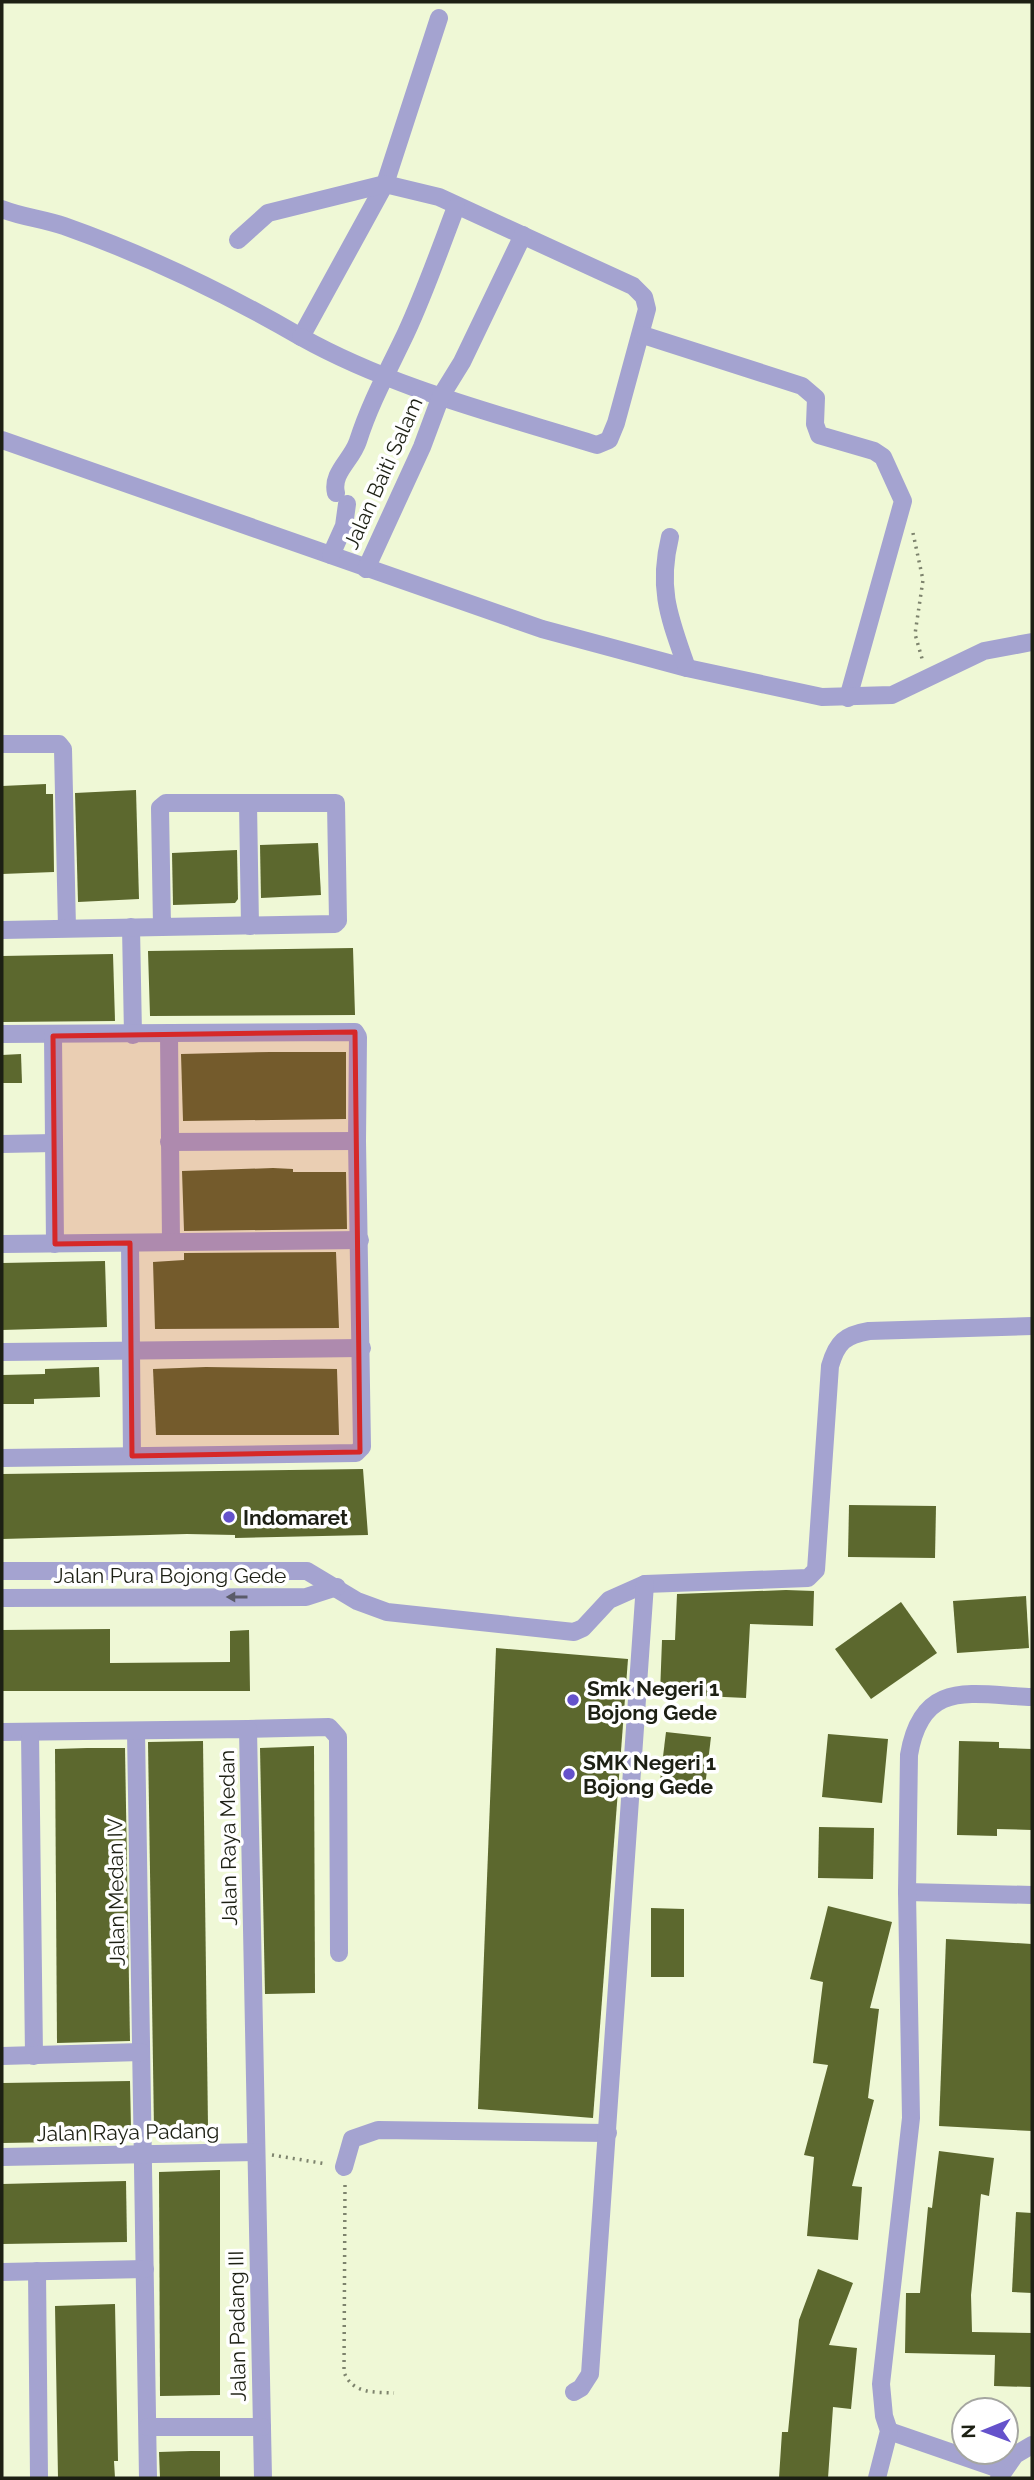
<svg xmlns="http://www.w3.org/2000/svg" width="1034" height="2480" font-family="Raleway,sans-serif">
<rect width="100%" height="100%" fill="#eff8d6"/>
<g fill="#5c682e">
<path d="M46,784V794H53L54,872L2,874V786Z"/>
<path d="M136,790L139,899L78,902L75,793Z"/>
<path d="M318,843L321,895L261,898L260,845Z"/>
<path d="M237,850L238,899L235,903L173,905L172,853Z"/>
<path d="M353,948L355,1015L150,1016L148,951Z"/>
<path d="M113,954L115,1021L2,1022V956Z"/>
<path d="M270,1052H346V1119L183,1121L181,1054Z"/>
<path d="M21,1054L22,1083H2V1055Z"/>
<path d="M273,1168L293,1169V1172H346L347,1229L184,1231L182,1171Z"/>
<path d="M336,1252L339,1328L155,1329L153,1262L184,1260V1253Z"/>
<path d="M105,1261L107,1327L2,1330V1263Z"/>
<path d="M99,1367L100,1397L34,1399V1404H2V1375L45,1374V1369Z"/>
<path d="M206,1367L337,1369L339,1435H156L153,1369Z"/>
<path d="M363,1469L368,1535L235,1538V1535L187,1534L2,1539V1474Z"/>
<path d="M849,1505L936,1506L935,1558L848,1557Z"/>
<path d="M786,1590L814,1591L813,1626L750,1624L746,1698L660,1694L662,1640H675L677,1594Z"/>
<path d="M1026,1596L1029,1648L957,1653L953,1601Z"/>
<path d="M901,1602L937,1653L871,1699L835,1649Z"/>
<path d="M110,1629V1663L230,1662V1631L249,1630L250,1691H2V1630Z"/>
<path d="M496,1648L628,1659L593,2118L478,2109Z"/>
<path d="M666,1732L711,1737L705,1787L660,1781Z"/>
<path d="M828,1734L888,1739L882,1803L822,1797Z"/>
<path d="M203,1741L208,2127L154,2129L148,1742Z"/>
<path d="M959,1741L999,1742V1748L1032,1749V1830L997,1829V1836L957,1835Z"/>
<path d="M314,1746L315,1993L265,1994L260,1748Z"/>
<path d="M87,1748H125L130,2041L57,2043L55,1749Z"/>
<path d="M819,1827L874,1828L873,1879L818,1878Z"/>
<path d="M828,1906L892,1922L870,2008L879,2009L868,2098L874,2100L852,2186L862,2187L858,2240L807,2236L814,2157L804,2155L828,2065L813,2063L823,1982L810,1979Z"/>
<path d="M651,1908L684,1909V1977H651Z"/>
<path d="M946,1939L1032,1944V2131L939,2126Z"/>
<path d="M130,2081L131,2129H125V2141L2,2143V2083Z"/>
<path d="M939,2151L994,2158L989,2196L981,2194L971,2295L972,2332L1032,2333V2387L994,2386L995,2355L905,2353L906,2293H920L928,2207L932,2208Z"/>
<path d="M220,2170V2395L160,2396L159,2172Z"/>
<path d="M126,2181L127,2242L2,2244V2184Z"/>
<path d="M1016,2212L1032,2213V2293L1012,2292Z"/>
<path d="M818,2269L853,2283L829,2345L857,2348L851,2409L833,2407L828,2478H779L782,2432H788L799,2320Z"/>
<path d="M115,2304L118,2461H114L115,2478H58L55,2306Z"/>
<path d="M191,2451H220V2478H160L159,2452Z"/>
</g>
<g fill="none" stroke-linecap="round" stroke-linejoin="round">
<g stroke="#7d836d" stroke-width="3.5" stroke-dasharray="2 5" stroke-linecap="butt">
<path d="M913,533L923,580L915,634L923,662"/>
<path d="M272,2155L327,2164"/>
<path d="M345,2185L344,2372C352,2394 374,2392 394,2393"/>
</g>
<g stroke="#a4a3d0" stroke-width="18">
<path d="M2,209C22,217 44,219 64,226C146,255 225,293 301,337L385,184L439,18"/>
<path d="M238,240L268,213L385,184L439,197L633,286L644,297L647,309L616,423L609,440L597,445C498,414 392,388 301,337"/>
<path d="M643,335L802,386L816,398L815,424L819,435L874,451L883,457L903,501L848,698"/>
<path d="M2,440L542,629L687,668L822,697L892,695L984,651L1032,642"/>
<path d="M336,493C331,473 352,460 358,441C370,403 389,369 406,333C425,292 440,249 456,207"/>
<path d="M670,537C657,590 670,619 687,668"/>
<path d="M331,555L344,526L347,504"/>
<path d="M366,569L422,447L441,396L462,362L523,235"/>
<path d="M2,744H59L63,749L67,928"/>
<path d="M248,803L250,926"/>
<path d="M131,927L133,1035"/>
<path d="M2,930L162,927L160,808L166,803H336L338,921L335,924L162,927"/>
<path d="M2,1034L355,1032L358,1037L357,1141L362,1447L356,1453L2,1458"/>
<path d="M169,1034L171,1242"/>
<path d="M53,1036L55,1244"/>
<path d="M169,1142L357,1141"/>
<path d="M2,1144L54,1143"/>
<path d="M130,1243L132,1456"/>
<path d="M2,1244L360,1240"/>
<path d="M2,1352L362,1348"/>
<path d="M2,1571H307L357,1601L387,1612L574,1632L583,1628L609,1600L645,1584L808,1578L816,1570L830,1366C837,1342 845,1335 869,1331L1032,1326"/>
<path d="M2,1598L306,1597L337,1587"/>
<path d="M248,1729L329,1727L338,1737L339,1953"/>
<path d="M136,1731L148,2478"/>
<path d="M2,1732L248,1729L263,2478"/>
<path d="M30,1732L34,2056"/>
<path d="M907,1892L1032,1895"/>
<path d="M2,2056L141,2052"/>
<path d="M2,2157L256,2152"/>
<path d="M344,2167L352,2139L378,2130L608,2133"/>
<path d="M37,2271L39,2478"/>
<path d="M2,2272L145,2269"/>
<path d="M574,2392L581,2388L590,2374L645,1584"/>
<path d="M148,2427H262"/>
<path d="M889,2431L1002,2470"/>
<path d="M877,2478L889,2431L884,2416L881,2384L911,2118L907,1892L909,1755C922,1678 971,1695 1032,1697"/>
<path d="M999,2478L1015,2455L1032,2445"/>
</g>
</g>
<defs><path id="oneway-solid" d="M-6-.8H1V-3.2L6.5 0L1 3.2V.8H-6Z" transform="scale(1.75)"/></defs>
<use fill="#5a5b69" href="#oneway-solid" transform="translate(237 1597) rotate(180)"/>
<path fill="#d62828" fill-opacity="0.2" stroke="#d62828" stroke-width="5" stroke-linejoin="round" d="M355,1032L360,1452L132,1456L130,1243L55,1244L53,1036Z"/>
<g fill="#6552cb" stroke="#fff" stroke-width="2.5">
<circle cx="229" cy="1517" r="7"/>
<circle cx="573" cy="1700" r="7"/>
<circle cx="569" cy="1774" r="7"/>
</g>
<g text-anchor="middle" dominant-baseline="central" stroke-width="7" stroke-linejoin="round" paint-order="stroke">
<g font-size="21" fill="#1d2014" stroke="#fff">
<text transform="translate(383 473) rotate(-66)">Jalan Baiti Salam</text>
<text x="170" y="1575">Jalan Pura Bojong Gede</text>
<text transform="translate(228 1838) rotate(-91)">Jalan Raya Medan</text>
<text transform="translate(116 1892) rotate(-91)">Jalan Medan IV</text>
<text transform="translate(128 2132) rotate(-1)">Jalan Raya Padang</text>
<text transform="translate(237 2326) rotate(-91)">Jalan Padang III</text>
</g>
<g font-size="21" font-weight="bold" fill="#1d2014" stroke="#fff" text-anchor="start">
<text x="243" y="1517">Indomaret</text>
<text x="587" y="1688">Smk Negeri 1<tspan x="587" dy="24">Bojong Gede</tspan></text>
<text x="583" y="1762">SMK Negeri 1<tspan x="583" dy="24">Bojong Gede</tspan></text>
</g>
</g>
<rect width="1034" height="2480" fill="none" stroke="#1d2014" stroke-width="7"/>
<g transform="translate(985 2431) rotate(269)"><circle r="33" fill="#ffffff" stroke="#a5a6a1" stroke-width="2"/>
<path d="M0-5L12 26L0 18L-12 26Z" fill="#6552cb"/>
<text y="-10" font-size="19" font-weight="bold" text-anchor="middle" fill="#1d2014">N</text>
</g>
</svg>
